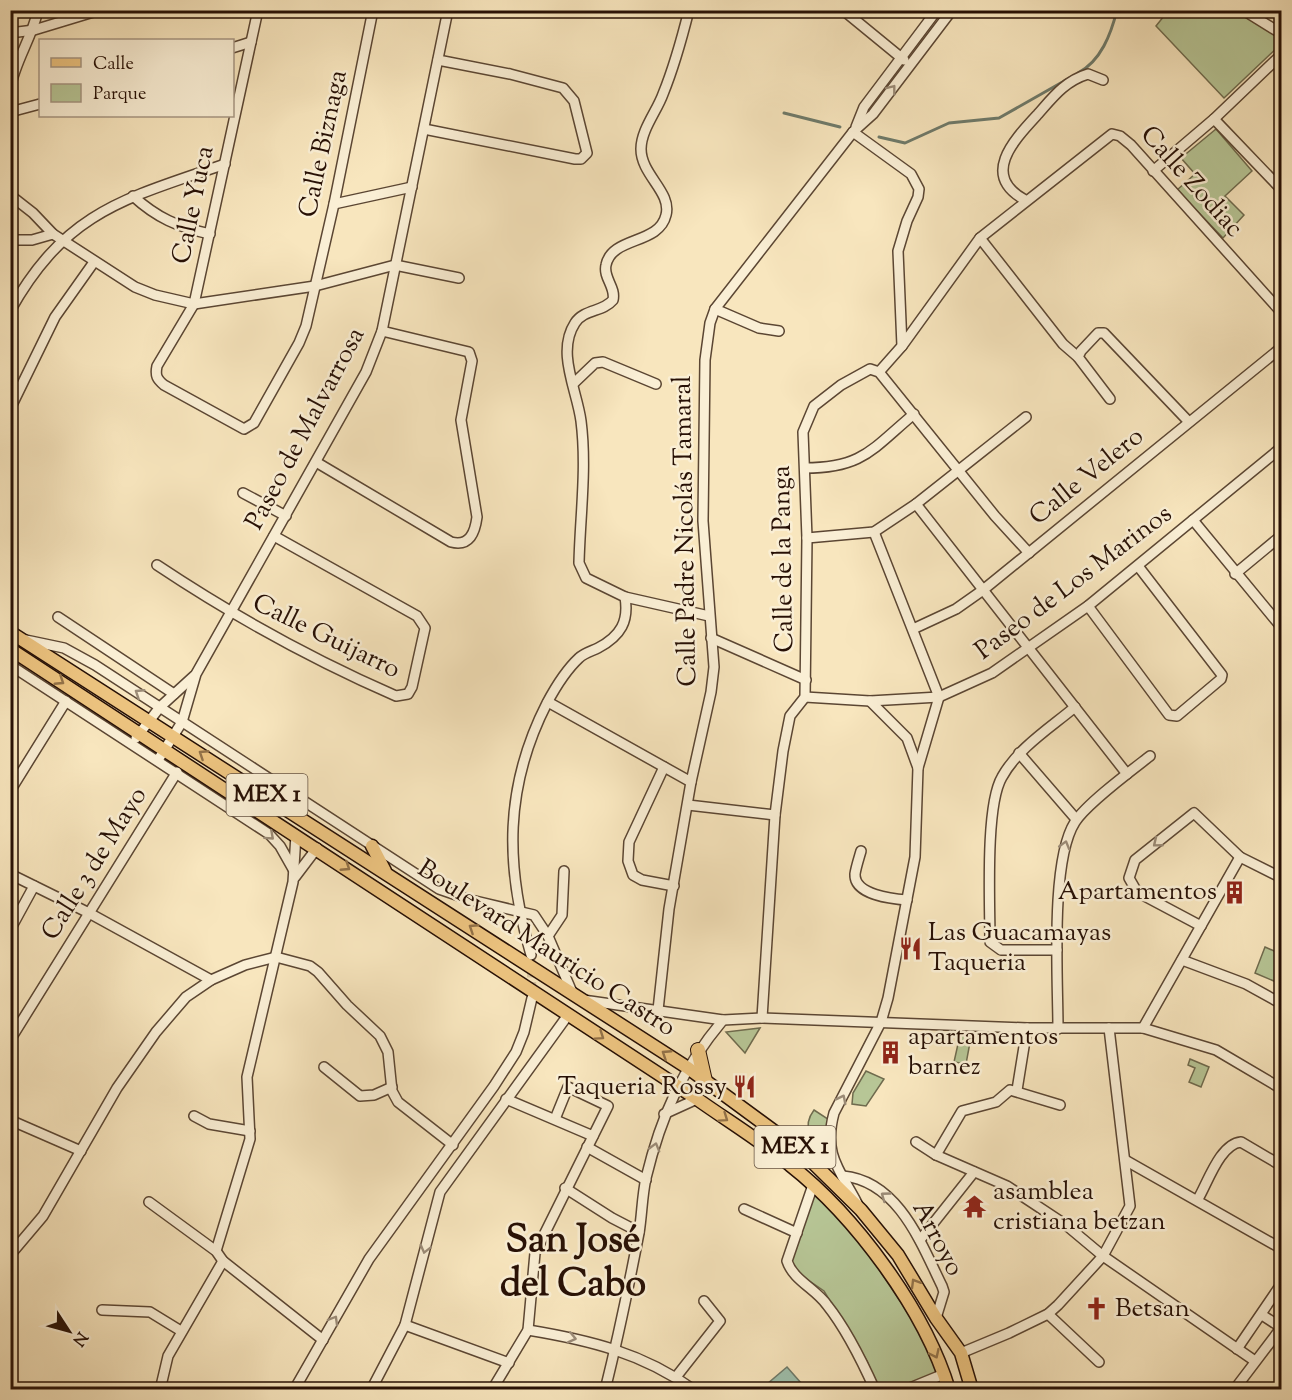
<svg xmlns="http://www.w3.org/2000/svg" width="1292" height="1400" font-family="'Sorts Mill Goudy',serif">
<rect width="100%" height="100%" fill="#f8e6be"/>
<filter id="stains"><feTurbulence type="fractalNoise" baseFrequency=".00333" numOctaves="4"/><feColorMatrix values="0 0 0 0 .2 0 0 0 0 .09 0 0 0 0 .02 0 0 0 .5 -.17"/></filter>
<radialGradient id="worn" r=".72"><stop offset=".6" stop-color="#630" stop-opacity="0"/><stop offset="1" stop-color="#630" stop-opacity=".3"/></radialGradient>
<g fill="#b7c696" stroke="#6f6b4e" stroke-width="1.5">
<path d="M1168,11H1238L1281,39V44L1224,98L1156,26Z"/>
<path d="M1216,129L1252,171L1225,196L1244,215L1223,238L1177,190L1195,174L1181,158Z"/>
<path d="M1265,947L1281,954V984L1255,973Z"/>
<path d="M760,1028L745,1053L726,1032Z"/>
<path d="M960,1035L971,1037L966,1064L954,1062Z"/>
<path d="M1190,1059L1209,1067L1201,1087L1189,1082L1195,1068L1188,1065Z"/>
<path d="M866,1071L884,1079L866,1106L852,1104L853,1093Z"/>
<path d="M814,1110L831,1121L827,1154C811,1144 801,1127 814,1110Z"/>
<path d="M814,1193L862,1244L914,1322L942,1373L896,1389H879L867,1361L824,1291L792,1269L790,1261Z"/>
</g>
<path fill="#9ec0ad" stroke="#6e7a6a" stroke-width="1.5" d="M787,1367L801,1383L793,1389H761Z"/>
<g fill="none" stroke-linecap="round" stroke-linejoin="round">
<g stroke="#6e7a6a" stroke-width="3">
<path d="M1078,73C1101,61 1111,34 1117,10"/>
<path d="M784,113L840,127"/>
<path d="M879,137L905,143L949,123L999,118L1073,76"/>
</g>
<path stroke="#d9c6a2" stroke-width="9" stroke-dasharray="9 4.5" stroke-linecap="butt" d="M531,955L532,996"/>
<defs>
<g id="minor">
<path d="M258,10L194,304L157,366C155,376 157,379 164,385L244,429L254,423L299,343L306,326L334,204L373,10"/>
<path d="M843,10L904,60"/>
<path d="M1243,10L1282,34"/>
<path d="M10,33L34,30L100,10"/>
<path d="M232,48L251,42"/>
<path d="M10,89C15,61 32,38 38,10"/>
<path d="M10,112L40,104"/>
<path d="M1214,119L1282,190"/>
<path d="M856,127L864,107L937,10"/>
<path d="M424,129L575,159H581L587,153L574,101L563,88L510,74L438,60"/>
<path d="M853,132L911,174L919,189L918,197L907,221L898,251L902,346L879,372"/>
<path d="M1153,171L1214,119L1282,54"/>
<path d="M10,195L33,213L53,234L135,287L155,295L194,304L315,286L395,265L459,278"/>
<path d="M133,196C157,218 178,227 210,234"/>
<path d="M1025,200C980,175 1014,140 1038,114C1053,97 1065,81 1088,74L1103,80"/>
<path d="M334,204L412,187"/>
<path d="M980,238L1063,344L1078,357"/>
<path d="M10,240H32L53,234"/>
<path d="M715,309L759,328L779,331"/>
<path d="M10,311C66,211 124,199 225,164"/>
<path d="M902,346L980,238L1112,134L1120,136L1131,145L1282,313"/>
<path d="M573,384L595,363L603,362L656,384"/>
<path d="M1110,399L1078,357L1081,351L1098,333H1104L1189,422"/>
<path d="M10,409L55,317L94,262"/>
<path d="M316,462L451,542C470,547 475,532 477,517L461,420L472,361L469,352L382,331"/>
<path d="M805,468C863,468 872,449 914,414"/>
<path d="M243,493L286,516"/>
<path d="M916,504L1127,774"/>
<path d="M1193,520L1282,628"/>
<path d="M874,532L939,697"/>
<path d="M807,538L874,532L916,504L1026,417"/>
<path d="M157,565C235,617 309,658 396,696L408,694L412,687L425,628L417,616L274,536"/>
<path d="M1235,574L1282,535"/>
<path d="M625,597L709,616"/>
<path d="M1088,606L1169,715L1177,716L1221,679L1222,675L1138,566"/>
<path d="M58,617L174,694"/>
<path d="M913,629L956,609L983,590L1282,347"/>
<path d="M711,638L806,680"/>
<path d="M26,640L64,648L95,665L439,889L471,900L534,915L548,936L572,992"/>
<path d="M10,665L269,834L280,846L293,869"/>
<path d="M805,697L870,701L939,697L992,673L1088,606L1282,447"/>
<path d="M870,701L907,738L918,768"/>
<path d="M548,702L691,782"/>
<path d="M136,738L160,707L194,676"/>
<path d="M1019,753L1076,819"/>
<path d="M158,760L182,722L196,674L366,372L382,331L448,10"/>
<path d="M664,767L629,842L628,861L633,875L642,880L674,886"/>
<path d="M10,791L66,701"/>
<path d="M688,805L775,815"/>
<path d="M861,851C859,858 856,867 855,874C854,895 893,899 907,900"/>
<path d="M10,874L89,913L211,980"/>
<path d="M295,877L317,848"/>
<path d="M1201,926L1137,892L1129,878L1135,860L1194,813L1240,857L1282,878"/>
<path d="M10,930L34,886"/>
<path d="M548,936L562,915L564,871"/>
<path d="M1057,950H1001L990,942C990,904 985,806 1002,777C1018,748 1050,728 1075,707"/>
<path d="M531,955C505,866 504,787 547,703C555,688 566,670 579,658C584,653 592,651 598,648C621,636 629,621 625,597L586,578L579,563C580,517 587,468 581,421C577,390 556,352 575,323C584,309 603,312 613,300C616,287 603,278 606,265C612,236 659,245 666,215C672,192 641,175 641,149C641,130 657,111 663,94C674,67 682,38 689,10"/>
<path d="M1182,960L1246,984L1282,1004"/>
<path d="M583,1000L723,1020L762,1018L1027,1028H1143L1216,1050L1282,1089"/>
<path d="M658,1010L669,909L691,782L711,692L714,667L703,521L705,360L710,323L715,309L853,132L873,114L952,10"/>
<path d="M762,1018L775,815L783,751L790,716L805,697L807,538L803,432L814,406L841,385L870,369L879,372L995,516L1029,553"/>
<path d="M1143,1028L1240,857"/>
<path d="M1058,1029C1058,979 1050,861 1075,822C1086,804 1132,770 1150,756"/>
<path d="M10,1040L177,772"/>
<path d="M324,1067L360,1096L374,1095L392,1087"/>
<path d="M1017,1090L1027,1028"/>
<path d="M506,1099L593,1136"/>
<path d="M664,1114L697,1099"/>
<path d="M194,1116L209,1124L250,1131"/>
<path d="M10,1120L81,1151"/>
<path d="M916,1142L936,1155L1007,1186L1066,1225L1103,1256L1255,1361"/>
<path d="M587,1147L646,1180"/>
<path d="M936,1155L962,1111L996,1102L1010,1090L1060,1105"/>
<path d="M1125,1160L1282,1249"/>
<path d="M843,1176C898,1181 921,1243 942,1286L944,1292L936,1318"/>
<path d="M813,1185L787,1261C793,1280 816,1289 827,1305C847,1330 862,1361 875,1390"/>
<path d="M565,1188L612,1218L639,1232"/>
<path d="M1198,1199C1208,1182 1220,1144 1241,1142L1282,1166"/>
<path d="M149,1202L216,1251L223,1261L323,1340"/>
<path d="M857,1203C839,1169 823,1154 834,1113L881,1022L888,998L915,857L918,768L939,697"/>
<path d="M744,1209L797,1233"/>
<path d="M920,1240L974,1172"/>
<path d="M216,1251L250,1139L247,1077L293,882L296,835"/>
<path d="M10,1255L43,1216L117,1088L156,1032L186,997L211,980L245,965L276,957L310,966L318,972L347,1005L380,1036L388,1052L392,1091L398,1102L453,1145"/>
<path d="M102,1310L150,1312L181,1331"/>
<path d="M1048,1314L1099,1362"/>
<path d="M1262,1315L1282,1328"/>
<path d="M405,1325L509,1363"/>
<path d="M528,1330C589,1340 643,1353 694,1390"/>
<path d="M1237,1349L1282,1283"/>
<path d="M961,1353L1009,1333L1048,1314L1058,1305L1103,1256L1130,1206L1109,1028"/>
<path d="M676,1377L720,1321L704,1301"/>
<path d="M160,1390L168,1356L223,1261"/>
<path d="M294,1390L369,1259L494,1086L516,1052L524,1032L532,998"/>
<path d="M371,1390L405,1325L440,1192L568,1015"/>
<path d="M492,1390L528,1330L535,1253L608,1106L568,1087L555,1119"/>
<path d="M605,1390C618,1338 629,1285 639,1233C642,1215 642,1196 646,1178C661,1116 682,1069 723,1020"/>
<path d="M905,1390L944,1374"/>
<path d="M1234,1390L1281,1328"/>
</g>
<g id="major">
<path d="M10,632L688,1068L801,1151L861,1210L898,1255L936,1318L961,1353L972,1390"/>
<path d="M10,649L697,1099C728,1121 761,1141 790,1165C855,1216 925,1310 949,1390"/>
<path d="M372,846L385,871"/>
</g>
<path id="highway" d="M698,1050L705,1081"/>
</defs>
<use href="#minor" stroke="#5b4633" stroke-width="12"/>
<use href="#major" stroke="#271005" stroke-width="15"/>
<use href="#highway" stroke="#271005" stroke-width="16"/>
<use href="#minor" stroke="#faefd5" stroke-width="9"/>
<use href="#major" stroke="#ecc37f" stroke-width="12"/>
<use href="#highway" stroke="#ecc37f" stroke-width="14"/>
</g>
<defs><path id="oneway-chevron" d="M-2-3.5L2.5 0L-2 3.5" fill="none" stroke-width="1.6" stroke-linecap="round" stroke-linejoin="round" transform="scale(1.5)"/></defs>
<g stroke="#9b8b77">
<use href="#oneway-chevron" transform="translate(892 89) rotate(-52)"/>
<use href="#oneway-chevron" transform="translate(139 693) rotate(-147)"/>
<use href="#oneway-chevron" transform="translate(270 836) rotate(42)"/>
<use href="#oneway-chevron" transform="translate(1157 843) rotate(141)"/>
<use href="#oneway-chevron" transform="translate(1065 845) rotate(-74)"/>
<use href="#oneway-chevron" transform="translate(842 1099) rotate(-63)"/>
<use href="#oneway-chevron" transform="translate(655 1147) rotate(-74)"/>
<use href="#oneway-chevron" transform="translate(885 1196) rotate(-144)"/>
<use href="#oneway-chevron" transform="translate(425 1249) rotate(104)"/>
<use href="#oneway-chevron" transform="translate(334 1320) rotate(-60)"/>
<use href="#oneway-chevron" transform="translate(572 1338) rotate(13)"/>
</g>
<g stroke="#937248">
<use href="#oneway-chevron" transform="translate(60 681) rotate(33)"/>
<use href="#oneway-chevron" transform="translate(203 754) rotate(-147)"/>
<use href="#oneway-chevron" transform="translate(346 867) rotate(33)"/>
<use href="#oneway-chevron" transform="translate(473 928) rotate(-147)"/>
<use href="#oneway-chevron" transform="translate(600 1036) rotate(34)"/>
<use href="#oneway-chevron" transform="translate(666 1054) rotate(-147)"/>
<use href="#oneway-chevron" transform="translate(724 1118) rotate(35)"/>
<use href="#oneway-chevron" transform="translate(915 1283) rotate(-121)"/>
<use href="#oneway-chevron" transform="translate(935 1354) rotate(65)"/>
</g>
<defs>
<symbol id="building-bare" viewBox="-9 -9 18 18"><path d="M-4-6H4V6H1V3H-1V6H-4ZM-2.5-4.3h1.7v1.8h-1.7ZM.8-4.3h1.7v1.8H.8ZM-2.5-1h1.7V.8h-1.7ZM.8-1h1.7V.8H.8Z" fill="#8f2418" stroke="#faefd5" stroke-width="2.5" paint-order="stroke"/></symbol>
<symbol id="restaurant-bare" viewBox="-9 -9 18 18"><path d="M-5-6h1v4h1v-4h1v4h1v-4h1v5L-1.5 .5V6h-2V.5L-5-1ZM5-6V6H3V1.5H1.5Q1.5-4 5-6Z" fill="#8f2418" stroke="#faefd5" stroke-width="2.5" paint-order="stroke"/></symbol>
<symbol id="temple-bare" viewBox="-9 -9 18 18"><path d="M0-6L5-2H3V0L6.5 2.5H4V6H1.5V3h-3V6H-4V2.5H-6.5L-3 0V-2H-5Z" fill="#8f2418" stroke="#faefd5" stroke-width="2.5" paint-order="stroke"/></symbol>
<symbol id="church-bare" viewBox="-9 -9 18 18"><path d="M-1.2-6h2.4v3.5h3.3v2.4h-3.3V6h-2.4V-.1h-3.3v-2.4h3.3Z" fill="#8f2418" stroke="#faefd5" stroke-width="2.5" paint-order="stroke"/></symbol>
</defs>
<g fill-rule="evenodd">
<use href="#building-bare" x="1218" y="876" width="33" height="33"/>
<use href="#restaurant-bare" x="894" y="932" width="33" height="33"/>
<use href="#building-bare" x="874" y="1036" width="33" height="33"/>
<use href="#restaurant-bare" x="728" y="1070" width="33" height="33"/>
<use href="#temple-bare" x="958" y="1190" width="33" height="33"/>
<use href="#church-bare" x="1080" y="1292" width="33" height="33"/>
</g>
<g text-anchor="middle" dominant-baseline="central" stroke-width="5" stroke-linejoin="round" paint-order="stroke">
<g fill="#faefd5" stroke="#665343" stroke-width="1.5">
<rect x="226.5" y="774" width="81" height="42" rx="4.5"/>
<rect x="754.5" y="1126" width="81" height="42" rx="4.5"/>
</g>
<g font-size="24" font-weight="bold" fill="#271005">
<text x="267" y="795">MEX 1</text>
<text x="795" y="1147">MEX 1</text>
</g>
<g font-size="26" fill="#271005" stroke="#faefd5">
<text transform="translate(324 144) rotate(-78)">Calle Biznaga</text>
<text transform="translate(1191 182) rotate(48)">Calle Zodiac</text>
<text transform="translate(194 205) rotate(-78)">Calle Yuca</text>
<text transform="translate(306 429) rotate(-62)">Paseo de Malvarrosa</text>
<text transform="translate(1087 477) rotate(-39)">Calle Velero</text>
<text transform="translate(686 531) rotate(-91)">Calle Padre Nicolás Tamaral</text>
<text transform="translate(784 559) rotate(-91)">Calle de la Panga</text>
<text transform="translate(1074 583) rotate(-37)">Paseo de Los Marinos</text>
<text transform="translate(326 637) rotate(26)">Calle Guijarro</text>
<text transform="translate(95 864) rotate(-58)">Calle 3 de Mayo</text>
<text transform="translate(546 949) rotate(33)">Boulevard Mauricio Castro</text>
<text transform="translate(937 1239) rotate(62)">Arroyo</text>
</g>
<g font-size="26" fill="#271005" stroke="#faefd5" text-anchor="start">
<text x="1217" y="892" text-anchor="end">Apartamentos</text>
<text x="928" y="933">Las Guacamayas<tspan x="928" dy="30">Taqueria</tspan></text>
<text x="908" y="1037">apartamentos<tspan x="908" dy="30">barnez</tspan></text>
<text x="727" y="1087" text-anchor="end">Taqueria Rossy</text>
<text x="993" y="1192">asamblea<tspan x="993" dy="30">cristiana betzan</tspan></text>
<text x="1115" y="1309">Betsan</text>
</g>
<g font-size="38" font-weight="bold" fill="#271005" stroke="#faefd5">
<text x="573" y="1242">San José<tspan x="573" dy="44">del Cabo</tspan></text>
</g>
</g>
<rect width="1292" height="1400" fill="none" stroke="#f8e6be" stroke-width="36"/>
<rect x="12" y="12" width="1268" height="1376" fill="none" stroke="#271005" stroke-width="3"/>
<rect x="18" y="18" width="1256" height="1364" fill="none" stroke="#271005" stroke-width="1.5"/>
<rect x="39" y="39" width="195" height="78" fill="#faefd5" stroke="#a69682" stroke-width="1.5"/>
<rect x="51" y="58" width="30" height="9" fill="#ecc37f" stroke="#a69682" stroke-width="1.5"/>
<text x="93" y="69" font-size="18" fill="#271005">Calle</text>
<rect x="51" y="84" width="30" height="18" fill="#b7c696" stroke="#a69682" stroke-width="1.5"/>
<text x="93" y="99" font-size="18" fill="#271005">Parque</text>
<g transform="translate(69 1331) rotate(126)" stroke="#faefd5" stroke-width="4.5" paint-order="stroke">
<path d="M0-4.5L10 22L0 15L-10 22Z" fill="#271005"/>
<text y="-9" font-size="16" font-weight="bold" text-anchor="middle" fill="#271005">N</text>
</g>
<rect width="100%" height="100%" filter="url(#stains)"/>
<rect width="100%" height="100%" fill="url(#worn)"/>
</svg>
